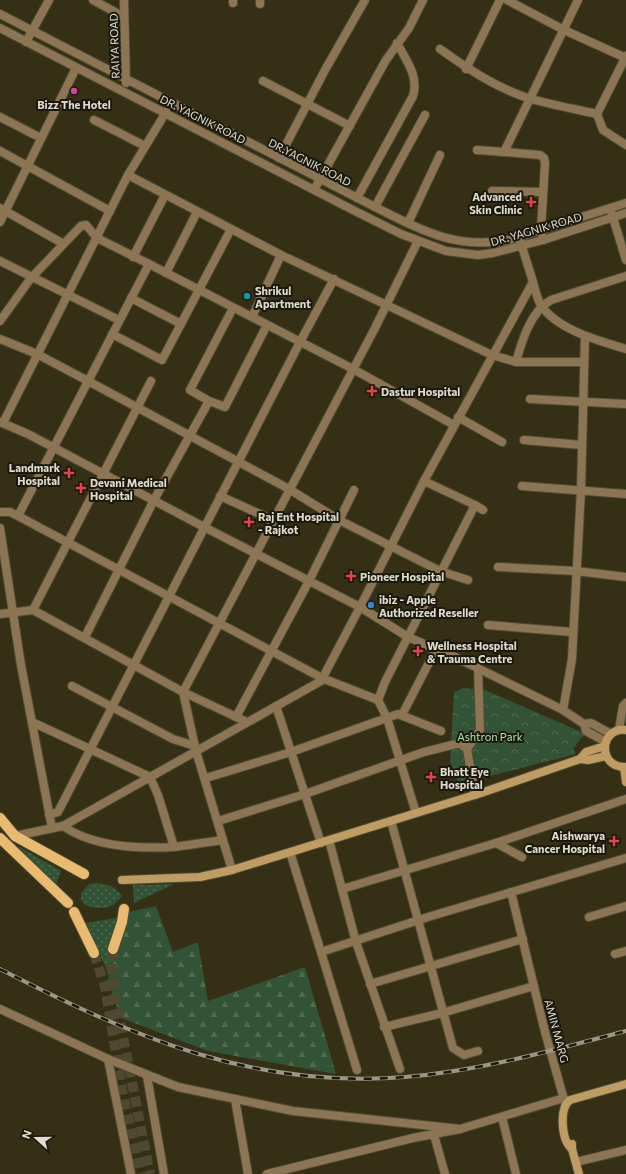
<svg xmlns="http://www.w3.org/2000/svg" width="626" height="1174" font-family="Commissioner,sans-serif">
<defs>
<pattern id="forest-firs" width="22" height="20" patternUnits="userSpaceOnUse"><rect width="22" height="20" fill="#335336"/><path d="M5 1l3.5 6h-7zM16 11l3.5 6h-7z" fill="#506b52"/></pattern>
<pattern id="park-crowns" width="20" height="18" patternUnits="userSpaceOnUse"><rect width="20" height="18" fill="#335336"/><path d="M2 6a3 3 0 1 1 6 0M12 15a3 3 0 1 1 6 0" fill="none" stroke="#506b52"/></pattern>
<pattern id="garden-dots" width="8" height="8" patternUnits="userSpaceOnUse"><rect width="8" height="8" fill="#335336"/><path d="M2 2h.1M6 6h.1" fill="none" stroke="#506b52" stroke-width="1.8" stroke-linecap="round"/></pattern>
</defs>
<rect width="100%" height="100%" fill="#352f16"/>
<path fill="url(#forest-firs)" d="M156,906L173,952L198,942L208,1001L305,967L336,1074L208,1051L121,1018L108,982L111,949L124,913Z"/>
<path fill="url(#park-crowns)" d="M464,688L485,690L586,734L581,738L573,749L576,754L459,784L450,762L454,692Z"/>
<g fill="url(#garden-dots)">
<path d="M18,846L61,871L55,887Z"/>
<path d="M96,883C109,884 114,886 122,896C112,910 100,910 85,905L81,900V893L89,884Z"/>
<path d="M174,884L134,903L133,885Z"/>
<path d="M122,917L111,949L109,975L86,923Z"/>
</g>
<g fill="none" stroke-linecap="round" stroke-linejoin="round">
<g stroke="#4f4932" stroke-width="10" stroke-dasharray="10 5" stroke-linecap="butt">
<path d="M113,949L112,971L116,1001L150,1174"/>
<path d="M94,953L105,987L123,1095L141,1174"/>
</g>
<defs>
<g id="minor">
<path d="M93,0L124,17"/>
<path d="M233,0V3"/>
<path d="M507,0L564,30L626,58"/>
<path d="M260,4V0"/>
<path d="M26,42L49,0"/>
<path d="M440,49C468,69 498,89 531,99C553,105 575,109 597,114L603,130L626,145"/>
<path d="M466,69L500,0"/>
<path d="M263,81L350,126"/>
<path d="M597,114L626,56"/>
<path d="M0,117L41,138"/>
<path d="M94,120L145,146"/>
<path d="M477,150L504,152"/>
<path d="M0,151L110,211"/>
<path d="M279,158L325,70L365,0"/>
<path d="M128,175L281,255L492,355L516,362H583"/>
<path d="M314,190L386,60L409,28L423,0"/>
<path d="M492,191L543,192"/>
<path d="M357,198L413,96C419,76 406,60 397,43"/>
<path d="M375,207L425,115"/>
<path d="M0,208L62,243"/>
<path d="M610,208L626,260"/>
<path d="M0,222L76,68"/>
<path d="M408,223L440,155"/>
<path d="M543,240L541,230L545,163L544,158L540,155L504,152L578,0"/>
<path d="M133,257L165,195"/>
<path d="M0,261L119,320"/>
<path d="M149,264L252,317L281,255"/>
<path d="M166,273L197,212"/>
<path d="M533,282C535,289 537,299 541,305C557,330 600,341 626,349"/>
<path d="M131,298L181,324"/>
<path d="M233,308L190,390L209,401L225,407L267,325"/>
<path d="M252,317L353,369L454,425"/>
<path d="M0,321L31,278L81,226L86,225L97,238L149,264L18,516"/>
<path d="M112,334L162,360L231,229"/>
<path d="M0,339L37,354L88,381L289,489L339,520L440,571L468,580"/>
<path d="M516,362C522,340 531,311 551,300L626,276"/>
<path d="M530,399L626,404"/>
<path d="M458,417L502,442"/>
<path d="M0,422L28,434L204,527L360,607L408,637L455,657L563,710L584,724"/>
<path d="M3,423L128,175L166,112"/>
<path d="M524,440L582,445"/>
<path d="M424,481L475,505"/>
<path d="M522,486L626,494"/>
<path d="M220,496L273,520"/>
<path d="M0,512H10L18,516L322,678L378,700"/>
<path d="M0,528L21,665L52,828"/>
<path d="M498,567L576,571L626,577"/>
<path d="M33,610L151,381"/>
<path d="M0,614L33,610L183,692L247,722"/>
<path d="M488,625L572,632"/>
<path d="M85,637L154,500L209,401"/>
<path d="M72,686L173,739L195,746"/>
<path d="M276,706L321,843"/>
<path d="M563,710L572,659L581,490L585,336"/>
<path d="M402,715L436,649"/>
<path d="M236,717L309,581L354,490"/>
<path d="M32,722L150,777L158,795L174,847C138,849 93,847 63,826"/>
<path d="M619,730L623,706L626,703"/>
<path d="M606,742L586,731L584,724L591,723L611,734"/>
<path d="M467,749L480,730L478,668"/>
<path d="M206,778L291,752L398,714L441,731"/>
<path d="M416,813L387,718L378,700L385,682L475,505L483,510"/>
<path d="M49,815L58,812L300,342L334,279"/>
<path d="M218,821L305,794L424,752L456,744H460L467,749L475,795"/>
<path d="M391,821L453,1048L464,1055L478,1051"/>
<path d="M15,836L63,826L321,681L360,607L424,481L533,282L519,237"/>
<path d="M329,840L356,942L400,1069"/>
<path d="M496,843L522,857"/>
<path d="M174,847L223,840"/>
<path d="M290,852L321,952L428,917L626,858"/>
<path d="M232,870L196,751L183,692L375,328L418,241"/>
<path d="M342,889L496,843L626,799"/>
<path d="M511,892L545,1032L565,1103"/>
<path d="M589,917L626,906"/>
<path d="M321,952L357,1070"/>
<path d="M615,954L626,951"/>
<path d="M370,984L523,939"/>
<path d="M0,1009L108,1059L178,1087L293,1111L460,1129"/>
<path d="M384,1027L442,1013L534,986"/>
<path d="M108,1059L131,1174"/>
<path d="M147,1076L164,1174"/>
<path d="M235,1099L248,1174"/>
<path d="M502,1117L516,1174"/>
<path d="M434,1135L445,1174"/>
<path d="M576,1162L626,1150"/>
<path d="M267,1174L413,1138L460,1129L564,1098"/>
</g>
<g id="tertiary">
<path d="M124,0L126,83"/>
<path d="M0,14L375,207C421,230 456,250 509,240L626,203"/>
<path d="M0,28L351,209L401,234L446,251L478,255L493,253L543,240L626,213"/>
</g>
<g id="secondary">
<path d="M626,730C599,727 597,768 626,767"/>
<path d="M580,759L586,752L605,746"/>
<path d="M624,767L626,782"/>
<path d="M122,880L200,877L232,870L481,793L580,759L588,760L606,756"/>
<path d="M572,1144V1149L579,1174"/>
<path d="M572,1149C561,1140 559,1108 570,1100L626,1084"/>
</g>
<g id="primary">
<path d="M0,818L15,836L84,874"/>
<path d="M0,838L68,903"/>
<path d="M74,912L94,953"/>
<path d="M113,949L122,922L124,909"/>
</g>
</defs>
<use href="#minor" stroke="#514b33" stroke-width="10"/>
<use href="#tertiary" stroke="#514b33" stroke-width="10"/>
<use href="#secondary" stroke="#514b33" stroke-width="10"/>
<use href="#primary" stroke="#514b33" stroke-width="12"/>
<use href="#minor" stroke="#8c7554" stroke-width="8"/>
<use href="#tertiary" stroke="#8c7554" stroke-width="8"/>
<use href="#secondary" stroke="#c09c65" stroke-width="8"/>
<use href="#primary" stroke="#e8ba72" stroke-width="10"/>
<defs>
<path id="rail" d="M0,969C133,1037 252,1089 405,1077C480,1071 554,1050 626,1031"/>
</defs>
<use href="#rail" stroke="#9c9784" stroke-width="4"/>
<use href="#rail" stroke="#1a170c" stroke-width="2.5" stroke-dasharray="8" stroke-linecap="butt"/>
</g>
<circle fill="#d1479c" stroke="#1a170c" stroke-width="1.5" cx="74" cy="91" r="4"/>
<g fill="#e0444e" stroke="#1a170c" stroke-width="1.5">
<path d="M529 196h4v4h4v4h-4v4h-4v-4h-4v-4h4z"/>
<path d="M370 385h4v4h4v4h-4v4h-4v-4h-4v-4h4z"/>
<path d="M67 467h4v4h4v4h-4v4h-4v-4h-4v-4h4z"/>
<path d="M79 482h4v4h4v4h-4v4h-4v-4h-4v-4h4z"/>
<path d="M247 516h4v4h4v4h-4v4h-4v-4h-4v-4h4z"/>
<path d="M349 570h4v4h4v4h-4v4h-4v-4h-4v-4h4z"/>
<path d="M416 645h4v4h4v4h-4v4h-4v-4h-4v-4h4z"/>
<path d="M429 771h4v4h4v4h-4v4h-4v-4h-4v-4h4z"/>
<path d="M612 835h4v4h4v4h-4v4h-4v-4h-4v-4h4z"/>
</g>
<circle fill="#0f9aa8" stroke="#1a170c" stroke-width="1.5" cx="247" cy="296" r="4"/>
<circle fill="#3f7fe0" stroke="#1a170c" stroke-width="1.5" cx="371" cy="605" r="4"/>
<g text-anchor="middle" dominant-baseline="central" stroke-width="4" stroke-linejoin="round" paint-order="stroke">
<g font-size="11" fill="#e1ddce" stroke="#1a170c">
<text transform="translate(114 46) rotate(-92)">RAIYA ROAD</text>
<text transform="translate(203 119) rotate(27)">DR. YAGNIK ROAD</text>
<text transform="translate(310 162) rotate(27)">DR.YAGNIK ROAD</text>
<text transform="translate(536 229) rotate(-16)">DR. YAGNIK ROAD</text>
<text transform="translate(557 1031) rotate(75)">AMIN MARG</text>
</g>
<g font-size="11" font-weight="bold" fill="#e1ddce" stroke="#1a170c" text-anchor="start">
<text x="74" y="104" text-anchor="middle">Bizz The Hotel</text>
<text x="522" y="196" text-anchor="end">Advanced<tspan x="522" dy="13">Skin Clinic</tspan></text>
<text x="255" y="290">Shrikul<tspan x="255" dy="13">Apartment</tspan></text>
<text x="381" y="391">Dastur Hospital</text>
<text x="60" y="467" text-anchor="end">Landmark<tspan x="60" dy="13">Hospital</tspan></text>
<text x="90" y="482">Devani Medical<tspan x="90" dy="13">Hospital</tspan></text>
<text x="258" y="516">Raj Ent Hospital<tspan x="258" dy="13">- Rajkot</tspan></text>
<text x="360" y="576">Pioneer Hospital</text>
<text x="379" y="599">ibiz - Apple<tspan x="379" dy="13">Authorized Reseller</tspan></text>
<text x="427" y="645">Wellness Hospital<tspan x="427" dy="13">&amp; Trauma Centre</tspan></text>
<text x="440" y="771">Bhatt Eye<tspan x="440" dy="13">Hospital</tspan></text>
<text x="605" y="835" text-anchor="end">Aishwarya<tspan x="605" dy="13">Cancer Hospital</tspan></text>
</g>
<g font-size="11" fill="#ace6b1" stroke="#1a170c">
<text x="490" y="736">Ashtron Park</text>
</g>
</g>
<g transform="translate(36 1138) rotate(291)" stroke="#1a170c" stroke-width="3" paint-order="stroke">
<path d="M0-3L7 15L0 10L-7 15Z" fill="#e1ddce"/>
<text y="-6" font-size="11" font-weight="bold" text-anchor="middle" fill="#e1ddce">N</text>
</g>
</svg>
